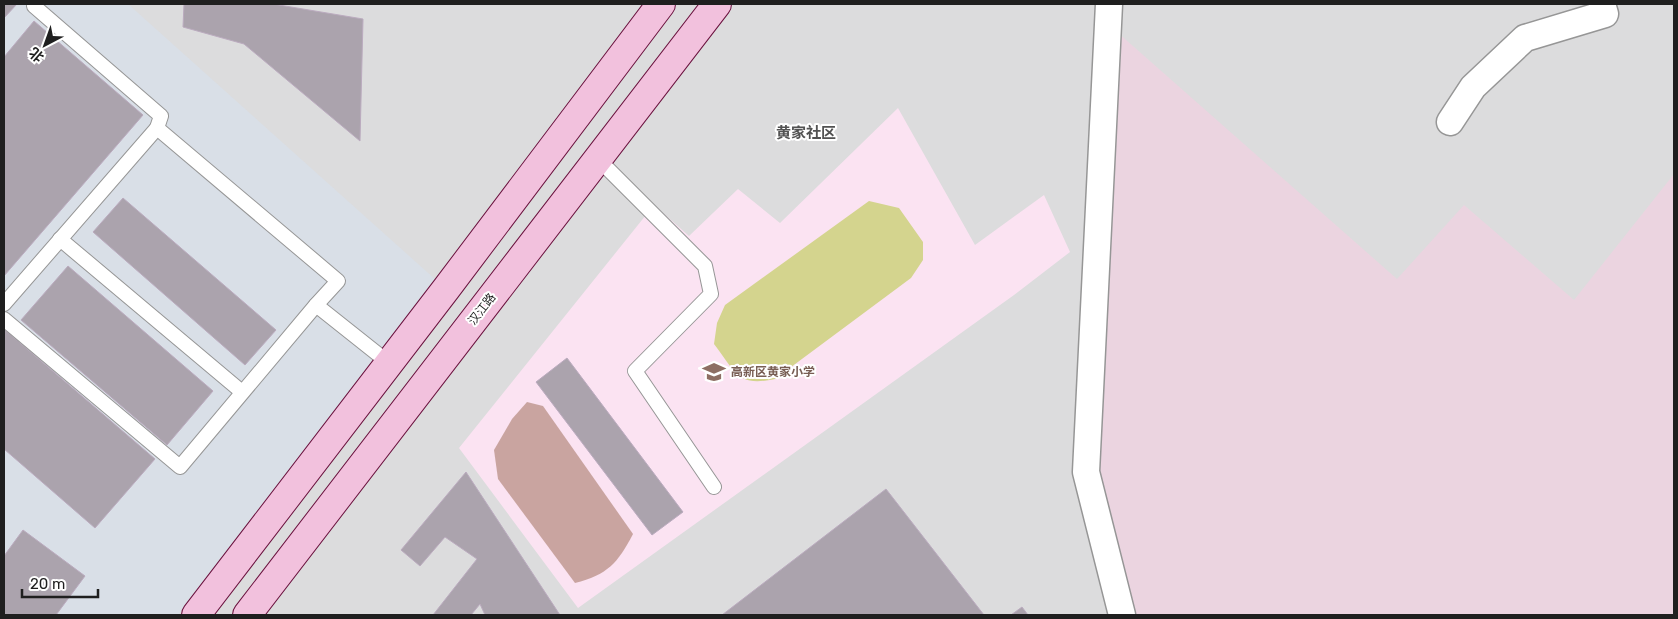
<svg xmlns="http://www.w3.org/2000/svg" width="1678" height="619" font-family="Rubik,'Noto Sans SC',sans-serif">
<rect width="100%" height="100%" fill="#efe7ee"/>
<rect fill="#dcdcdd" x="4" y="4" width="1670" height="611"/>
<path fill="#d9dfe7" d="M4,4H128L446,289L178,615H4Z"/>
<path fill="#fbe3f2" d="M898,108L975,245L1044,195L1070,252L1014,295L578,608L459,448L654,205L689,236L738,189L780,223Z"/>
<path fill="#ebd4e0" d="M1108,24L1397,279L1464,205L1574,300L1674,174V615H1122L1086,472Z"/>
<path fill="#c9a4a0" d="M527,402L543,406L633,534C618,563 607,575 575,583L498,479L494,450L512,419Z"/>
<path fill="#d4d48e" d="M869,201L899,208L923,242V260L911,278L775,379C736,387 736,372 714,344L717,323L725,305Z"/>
<g fill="#aba3ad" stroke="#bbabbf">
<path d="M4,4H17L4,18Z"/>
<path d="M184,4H273L363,19L360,141L244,44L183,27Z"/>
<path d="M34,21L143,115L4,276V57Z"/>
<path d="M123,198L276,330L245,365L93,232Z"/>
<path d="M68,266L213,391L167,445L21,320Z"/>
<path d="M4,329L155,459L95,528L4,449Z"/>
<path d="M567,358L683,512L652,535L536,382Z"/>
<path d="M466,472L560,615H485L480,604L471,615H433L477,559L445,537L420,566L401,550Z"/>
<path d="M886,489L984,615H722Z"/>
<path d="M23,530L85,576L56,615H4V556Z"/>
<path d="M1022,607L1028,615H1011Z"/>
</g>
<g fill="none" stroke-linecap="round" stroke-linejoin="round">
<defs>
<g id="lane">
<path d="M34,6L161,116L157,128"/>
<path d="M598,159L705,266L711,294L635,371L714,487"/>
<path d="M60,239L242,392"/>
<path d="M4,304L157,128L338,281L316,305L389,363"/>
<path d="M4,319L180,467L316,305"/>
</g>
<g id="street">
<path d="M1109,4L1086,472L1122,615"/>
<path d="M1450,122L1473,87L1525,38L1605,14L1602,4"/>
</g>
<g id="secondary">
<path d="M196,615L446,289L661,4"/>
<path d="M247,615L717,4"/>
</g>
</defs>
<use href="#lane" stroke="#969696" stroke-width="16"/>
<use href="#street" stroke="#969696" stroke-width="29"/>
<use href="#secondary" stroke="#6a123e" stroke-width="30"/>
<use href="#lane" stroke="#fff" stroke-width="14"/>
<use href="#street" stroke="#fff" stroke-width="26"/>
<use href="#secondary" stroke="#f2c1dd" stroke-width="28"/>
</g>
<defs>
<symbol id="school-bare" viewBox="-9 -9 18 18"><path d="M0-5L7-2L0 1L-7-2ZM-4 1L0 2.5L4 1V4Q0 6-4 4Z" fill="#8d6e63" stroke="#fff" stroke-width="2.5" paint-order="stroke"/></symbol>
</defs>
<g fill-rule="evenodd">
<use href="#school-bare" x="698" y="356" width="32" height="32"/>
</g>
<g text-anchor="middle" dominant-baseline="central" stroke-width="4" stroke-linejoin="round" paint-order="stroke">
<g font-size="12" fill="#1f1f1f" stroke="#fff">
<text transform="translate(482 309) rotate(-52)">汉江路</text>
</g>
<g font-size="12" font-weight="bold" fill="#785e54" stroke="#fff" text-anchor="start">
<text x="731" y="372">高新区黄家小学</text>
</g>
<g font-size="15" font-weight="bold" fill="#525252" stroke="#fff">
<text x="806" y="133">黄家社区</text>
</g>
</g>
<rect width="1678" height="619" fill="none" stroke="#1f1f1f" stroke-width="10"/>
<g transform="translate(45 45) rotate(221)" stroke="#ffffff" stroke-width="4" paint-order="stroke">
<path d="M0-4L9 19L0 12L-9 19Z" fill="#1f1f1f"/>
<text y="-8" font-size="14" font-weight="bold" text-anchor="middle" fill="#1f1f1f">北</text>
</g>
<path d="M22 589v8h76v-8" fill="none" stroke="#1f1f1f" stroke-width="2.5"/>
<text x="30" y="589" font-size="15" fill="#1f1f1f" stroke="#ffffff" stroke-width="4" paint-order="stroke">20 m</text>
</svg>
